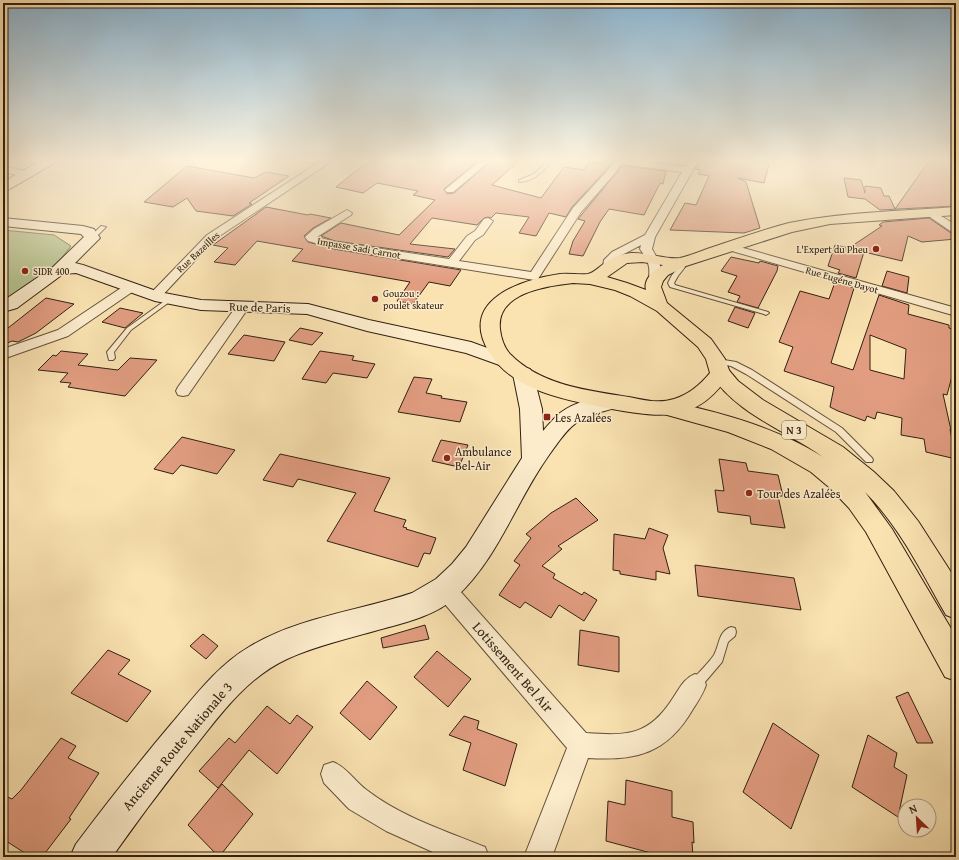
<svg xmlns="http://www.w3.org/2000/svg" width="959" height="860" font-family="'Gentium Book Plus',serif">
<rect width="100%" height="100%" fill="#fae2b1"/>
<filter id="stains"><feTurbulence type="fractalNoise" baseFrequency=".005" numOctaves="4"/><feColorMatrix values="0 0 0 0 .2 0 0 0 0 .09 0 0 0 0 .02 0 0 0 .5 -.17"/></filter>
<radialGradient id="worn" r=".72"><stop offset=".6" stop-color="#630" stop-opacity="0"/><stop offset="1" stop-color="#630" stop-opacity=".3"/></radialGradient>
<path fill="#b7c491" stroke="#747252" d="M3,230L54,235L71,246C53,271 33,282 7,298L3,299Z"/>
<g fill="#e29d81" stroke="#302012" fill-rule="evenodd">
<path d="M372,161H478L444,189L447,194L454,193L491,161H519L492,185L541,198L564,167L584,170L589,162L604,164V161H612L608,168L572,207L566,217L549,213L536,236L519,233L529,217L496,213L491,218L488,217L484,218L477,225L432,218L410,244L455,249L448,257L335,241L321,236L341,223L399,235L435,200L413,195L418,191L377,183L363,193L336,187L361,167Z"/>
<path d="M699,161H770L764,183L738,178L746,182L760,228L744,233L670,230L685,203L696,205L709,176L698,174L700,170L695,169Z"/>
<path d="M929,161H956V206L880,210L865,199L848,197L844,178L861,180L865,193V186L881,188L884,196H889L895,209Z"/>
<path d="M187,166L254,178L266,172L289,176L249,203L252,204L233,216L196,211L187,198L173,207L144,202Z"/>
<path d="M622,166L666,171L663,184L660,183L644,215L609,209L600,222L583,256L569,254L573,241L585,221L578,219Z"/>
<path d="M266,207L308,215L310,214L331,218L313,228L304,236L308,242L334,249L461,270L450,286L429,282L413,304L397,301L410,282L292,261L303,249L257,241L235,265L214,262L228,248L213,245Z"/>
<path d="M929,218L951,233L956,234V239L922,242L908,236L902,261L864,252L856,278L838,273L840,270L828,266L835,245L849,248L882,226L879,225L883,222Z"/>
<path d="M731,257L759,263L760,261L778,266L777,271L758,308L737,302L740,296L728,292L737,276L721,271Z"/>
<path d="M887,271L909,277L907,293L882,286Z"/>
<path d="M835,282L854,288L831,363L853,370L879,295L909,305L908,314L949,325V328L956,330L952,359L956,361L947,395L943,394L951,430L950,429L956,459L926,452L924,439L901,435L902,418L877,412L875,419L867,416L865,421L838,411L830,407L834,387L784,371L793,347L779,342L800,291L829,299ZM870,335L906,349L904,379L870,370Z"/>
<path d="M46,298L74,304L36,333L18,342L12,341L3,345V332Z"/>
<path d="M735,307L755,313L748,328L728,321Z"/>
<path d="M120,308L143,313L125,328L102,322Z"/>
<path d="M300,328L323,333L312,345L289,340Z"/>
<path d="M244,335L285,342L274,361L228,354Z"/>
<path d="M61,351L88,354L78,365L118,370L130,358L157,360L125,396L68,387L71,383L60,382L68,373L38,370L53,355L56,356Z"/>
<path d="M320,351L354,356L352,360L375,364L367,378L333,373L326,383L302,379Z"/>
<path d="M414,377L432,379L426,393L442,396L441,398L467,402L460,422L398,412Z"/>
<path d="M182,437L235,450L217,474L181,465L173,474L154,469Z"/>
<path d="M441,440L468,445L459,467L432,461Z"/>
<path d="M280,454L390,478L374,511L406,520L403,527L407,528L406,529L436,538L430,554L424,553L418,567L327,541L356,493L298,479L293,487L263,480Z"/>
<path d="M719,459L746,463L748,471L778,475L783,496H778L785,528L751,524L750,516L718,512L715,490L724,491Z"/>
<path d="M576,498L598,520L558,546L562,549L542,566L555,574L553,578L582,595L584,592L597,600L584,621L559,605L551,618L525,602L520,608L499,595L520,565L514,561L531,538L526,534L551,513Z"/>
<path d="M649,528L668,535L663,548L670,574L656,571V580L620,574V571L613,570L614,534L645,539Z"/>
<path d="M695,565L794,578L801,610L698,596Z"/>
<path d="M425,625L429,639L383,648L381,638Z"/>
<path d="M580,630L619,637V672L578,665Z"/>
<path d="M203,634L218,646L206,659L190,646Z"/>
<path d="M108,650L130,660L118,674L151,691L127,722L71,693Z"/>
<path d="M437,651L471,679L448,707L414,677Z"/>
<path d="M367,681L397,707L370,740L340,713Z"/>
<path d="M908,692L933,743H917L896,697Z"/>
<path d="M267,706L290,724L297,715L313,727L277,774L249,750L218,788L199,771L229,738L235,743Z"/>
<path d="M464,716L479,721L477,729L517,744L505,786L463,770L471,743L449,735Z"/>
<path d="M773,723L819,755L791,829L743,792Z"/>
<path d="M868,735L897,753L894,767L907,775L898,817L852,787Z"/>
<path d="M61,738L76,746L68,758L99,773L69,818L71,819L42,857H31L3,839V795L12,799L21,790Z"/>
<path d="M626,780L672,791V817L693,822L694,843L692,842L693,857H666L606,841L608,801L625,805Z"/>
<path d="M222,784L253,814L219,857L188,825Z"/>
</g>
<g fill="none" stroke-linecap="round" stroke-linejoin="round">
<defs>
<g id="lane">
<path d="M304,161H312L324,164L322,165Z"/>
<path d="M548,161H552C544,171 533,182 519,182V180L534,174Z"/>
<path d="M101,226L106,227L94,239H90V237Z"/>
<path d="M680,261L682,262L685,267L678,276L674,283L675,285L768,312L769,313L766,315L764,314L670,287L668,283L672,275L679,267L677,263Z"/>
<path d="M170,297L173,299L172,300L131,330L114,352L115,358L113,360H109L107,352L127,328Z"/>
<path d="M715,359H718L736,362L752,370L842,428L872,458L873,460L872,462H866L836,432L746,374L731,366L715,363L714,361Z"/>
<path d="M731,627L735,628L736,632L735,636L728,642L722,662L699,689L695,691L691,689L689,685L691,681C698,673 708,664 714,655C720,644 718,632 731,627Z"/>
</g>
<g id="street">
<path d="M321,161H332L215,239L159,299H151L149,296L151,293L207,235Z"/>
<path d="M480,161H490L453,192H447L445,190L447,188Z"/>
<path d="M614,161H638L685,167L689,161H698L655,237L652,249C657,258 666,272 659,283H651C648,278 650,272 649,267C648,260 644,255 640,249L641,245L620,256L616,261L613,270H605L603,267L604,260L612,252L645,235L682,172L621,164L616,172L581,212L538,279L534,280L334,248L308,241L305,237L314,229L347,210L352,213L351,215L317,237L335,242L449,259L467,236L475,231L484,219L488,218L493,221L483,235L475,240L459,261L531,272L573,208L609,169Z"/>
<path d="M3,166L29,172L31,174L26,177L3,172Z"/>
<path d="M931,210L956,225V233L952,232L927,215L926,213Z"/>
<path d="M729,244L956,308V316L725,249L723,247L725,245Z"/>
<path d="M131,283L135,284L137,287L135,290L68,336L3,359V349L58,330L127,284Z"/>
<path d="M243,303L248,304L249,307L188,395L183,396L178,395L176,391L178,387L238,304Z"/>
<path d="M445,580L452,582L586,733C627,736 649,736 673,698C680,688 683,679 695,674L703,677L706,685C703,694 698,701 693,709C667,754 636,761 588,758L552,857H524L567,748L438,596L435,589L438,582Z"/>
<path d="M333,762C348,768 355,782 368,791C402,817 446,831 485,847L489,857H444L386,831L349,809L324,783L321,774L324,765Z"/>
</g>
<g id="secondary">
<path d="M40,161H55L53,164L8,190L3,191V182Z"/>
<path d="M3,218L83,226L94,229L100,238L75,263L83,265L159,292L201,300L308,304L369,320L471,342L512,357L515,361L512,365L505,367L466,353L367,331L307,314L201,310L155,301L76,273L63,274L17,308L3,312V301L53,267L84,237L81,234L3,226Z"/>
<path d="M523,367L530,369L533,374L542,409L543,431C548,425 554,418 560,413C573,403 604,392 619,397L623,402L619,407C605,411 589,414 576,423C565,431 557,444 549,455C516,501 498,559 456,597C435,616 404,623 378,630C347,639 315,646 287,659C246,678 220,715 193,749C165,784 138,820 112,857H70L76,844C107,803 139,762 172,723C195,696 218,665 249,647C298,617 359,611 412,593L436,579L452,564L466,547L522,458L520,409L513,374L516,369Z"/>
</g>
<path id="primary" d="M956,207V215L830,224L792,232L686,266L668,275L663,281L661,287L667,303L711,339L725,359L730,373C699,423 663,418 612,409C570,401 513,392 489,352C458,300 520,280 560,274C569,273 579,275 588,274C594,273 600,266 605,263C613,257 622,254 631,253C647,252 666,260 680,258C689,256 699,252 707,249C734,240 762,230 789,223C844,212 900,211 956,207ZM642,262L663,265C654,270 643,279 646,290L627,283L607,277L627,263ZM573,283L590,284L615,290L630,296L657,311L698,347L706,359L710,373C701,384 688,395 674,399C659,404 643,400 629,397C589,391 540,385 510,354C504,347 501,338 500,329C496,293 546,286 573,283Z"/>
<path id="highway" d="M720,366L727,368L738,381L763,400L843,447L874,472L894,491L918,521L956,580V619L946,615C922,573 900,527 865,492L892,529L956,637V681L945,677L866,532L849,508L830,488L811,472L771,449L728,432L660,413L657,408L660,403L668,401C722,413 775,427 823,457C785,430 736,414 710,373L713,368Z"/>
</defs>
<use href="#lane" stroke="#62503a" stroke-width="2"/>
<use href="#street" stroke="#62503a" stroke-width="2"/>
<use href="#secondary" stroke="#302012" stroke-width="2"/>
<use href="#primary" stroke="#302012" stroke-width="2"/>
<use href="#highway" stroke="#302012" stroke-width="2"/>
<use href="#lane" fill="#fceccc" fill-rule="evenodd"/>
<use href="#street" fill="#fceccc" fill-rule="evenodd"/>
<use href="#secondary" fill="#fceccc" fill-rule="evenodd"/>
<use href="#primary" fill="#fae2b1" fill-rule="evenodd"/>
<use href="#highway" fill="#fae2b1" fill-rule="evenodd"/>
</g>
<linearGradient id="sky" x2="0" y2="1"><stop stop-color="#8cb7d4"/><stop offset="0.57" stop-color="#fdf2dc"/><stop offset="1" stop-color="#fdf2dc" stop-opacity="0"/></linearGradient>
<rect width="959" height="281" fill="url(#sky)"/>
<g fill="#8f2418" stroke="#fceccc" stroke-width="1.5">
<circle cx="876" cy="249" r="4"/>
<circle cx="25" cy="271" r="4"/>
<circle cx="375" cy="299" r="4"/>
<rect x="543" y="413" width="8" height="8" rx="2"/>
<circle cx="447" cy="458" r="4"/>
<circle cx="749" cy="493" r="4"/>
</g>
<g text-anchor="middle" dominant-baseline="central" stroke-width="3" stroke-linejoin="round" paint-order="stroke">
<g font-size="10" fill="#302012" stroke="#fceccc">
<text transform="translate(359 248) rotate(10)">Impasse Sadi Carnot</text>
<text transform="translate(198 252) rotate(-43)">Rue Bazeilles</text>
<text transform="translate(842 280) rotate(16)">Rue Eugéne Dayot</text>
</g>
<g font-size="10" fill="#302012" stroke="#fceccc" text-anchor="start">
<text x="868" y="249" text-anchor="end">L'Expert du Pheu</text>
<text x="33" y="271">SIDR 400</text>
<text x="383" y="293">Gouzou :<tspan x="383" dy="12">poulet skateur</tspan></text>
</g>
<rect fill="#fceccc" stroke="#6d5d4a" stroke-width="1" x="782" y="421" width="24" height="18" rx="3"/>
<g font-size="11" font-weight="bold" fill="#302012">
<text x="794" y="430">N 3</text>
</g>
<g font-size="12" fill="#302012" stroke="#fceccc">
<text transform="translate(260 307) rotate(2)">Rue de Paris</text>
</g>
<g font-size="12" fill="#302012" stroke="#fceccc" text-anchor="start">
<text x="555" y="417">Les Azalées</text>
<text x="455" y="451">Ambulance<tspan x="455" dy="14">Bel-Air</tspan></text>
<text x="757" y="493">Tour des Azalées</text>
</g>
<g font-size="14" fill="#302012" stroke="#fceccc">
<text transform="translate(513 667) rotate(49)">Lotissement Bel Air</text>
<text transform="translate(177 746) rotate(-50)">Ancienne Route Nationale 3</text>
</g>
</g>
<rect width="959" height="860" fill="none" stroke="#fae2b1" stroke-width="16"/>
<rect x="4" y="4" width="951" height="852" fill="none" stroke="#302012" stroke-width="2"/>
<rect x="8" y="8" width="943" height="844" fill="none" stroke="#302012"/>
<g transform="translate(917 818) rotate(335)"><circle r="19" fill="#fceccc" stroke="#aa9a82"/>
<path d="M0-3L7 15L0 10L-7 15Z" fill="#8f2418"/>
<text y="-6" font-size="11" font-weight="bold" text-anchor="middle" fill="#302012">N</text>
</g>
<rect width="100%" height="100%" filter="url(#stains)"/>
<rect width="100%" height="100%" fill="url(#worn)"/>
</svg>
